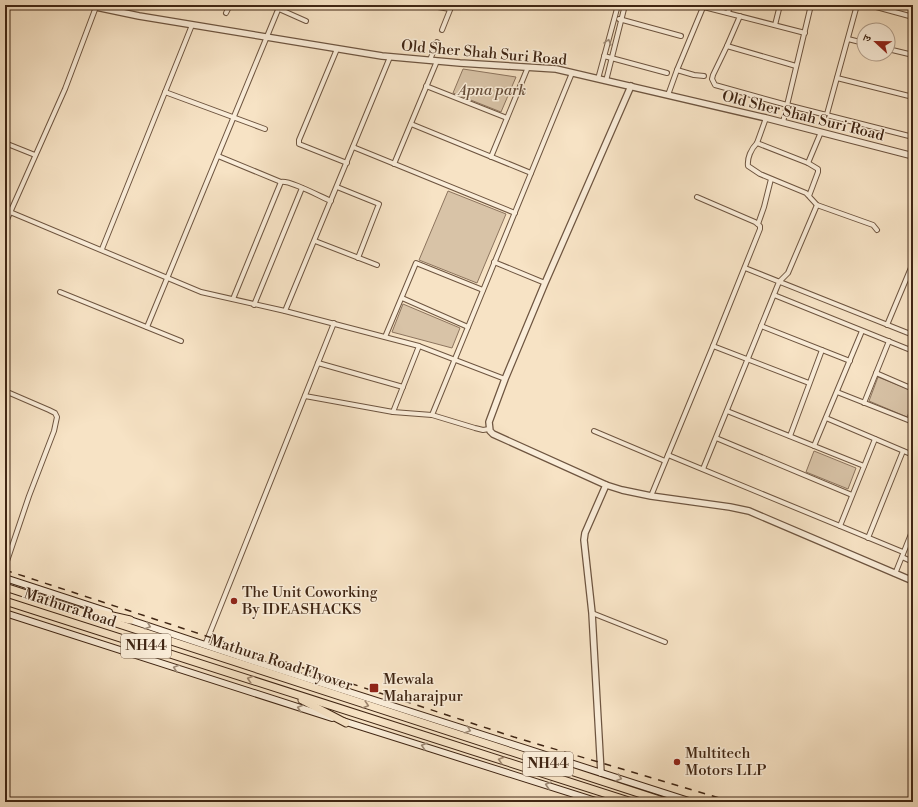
<svg xmlns="http://www.w3.org/2000/svg" width="918" height="807" font-family="'Libre Bodoni','Noto Serif Devanagari',serif">
<rect width="100%" height="100%" fill="#f7e3c5"/>
<filter id="stains"><feTurbulence type="fractalNoise" baseFrequency=".005" numOctaves="4"/><feColorMatrix values="0 0 0 0 .2 0 0 0 0 .09 0 0 0 0 .02 0 0 0 .5 -.17"/></filter>
<radialGradient id="worn" r=".72"><stop offset=".6" stop-color="#630" stop-opacity="0"/><stop offset="1" stop-color="#630" stop-opacity=".3"/></radialGradient>
<g fill="#d8c3a7" stroke="#8c745e">
<path d="M463,69L516,77L501,112L453,93Z"/>
<path d="M448,191L506,214L477,283L419,260Z"/>
<path d="M403,304L460,328L452,348L392,332Z"/>
<path d="M878,377L913,391V403L907,417L869,401Z"/>
<path d="M814,451L856,468L848,489L806,472Z"/>
</g>
<g fill="none" stroke-linecap="round" stroke-linejoin="round">
<defs>
<g id="minor">
<path d="M426,5L450,9"/>
<path d="M696,5L805,33"/>
<path d="M869,5L913,17"/>
<path d="M279,9L306,21"/>
<path d="M226,13L230,5"/>
<path d="M728,13L730,5"/>
<path d="M740,16L727,46L713,75L712,79L715,85L787,105L913,137"/>
<path d="M619,19L681,36"/>
<path d="M775,25L780,5"/>
<path d="M442,30L452,5"/>
<path d="M848,39L864,43"/>
<path d="M727,46L796,66"/>
<path d="M337,49L299,140V144L347,163"/>
<path d="M888,49L913,55"/>
<path d="M604,56L667,73"/>
<path d="M390,57L285,311L419,346L505,379"/>
<path d="M430,60L437,42"/>
<path d="M677,70L694,75L704,76"/>
<path d="M837,78L913,97"/>
<path d="M598,79L618,5"/>
<path d="M606,81L625,5"/>
<path d="M426,86L507,118"/>
<path d="M165,92L265,129"/>
<path d="M668,95L677,70L704,5"/>
<path d="M827,114L857,5"/>
<path d="M783,122L811,5"/>
<path d="M411,124L531,173"/>
<path d="M5,143L35,155"/>
<path d="M757,143L766,118"/>
<path d="M353,147L515,213"/>
<path d="M911,155L913,145"/>
<path d="M218,156L281,182C290,180 321,197 331,201"/>
<path d="M491,157L528,67"/>
<path d="M808,163L821,132"/>
<path d="M394,164L437,61"/>
<path d="M337,187L379,204L358,258"/>
<path d="M809,196L818,172V169L808,163L757,143C751,149 747,158 748,166L760,174L806,193L817,205L873,225L877,230"/>
<path d="M10,212L201,292L285,311"/>
<path d="M5,224L65,89L96,7L85,5"/>
<path d="M758,224L764,207L771,179"/>
<path d="M315,241L377,265"/>
<path d="M102,249L192,25"/>
<path d="M494,262L545,283"/>
<path d="M745,268L913,335"/>
<path d="M60,292L181,341"/>
<path d="M774,295L913,351"/>
<path d="M402,298L468,327"/>
<path d="M233,299L281,182"/>
<path d="M254,305L302,188"/>
<path d="M887,325L913,263"/>
<path d="M761,326L850,361"/>
<path d="M147,327L280,5"/>
<path d="M385,337L416,263L483,290"/>
<path d="M713,346L809,383"/>
<path d="M318,363L403,387"/>
<path d="M876,373L913,389"/>
<path d="M5,391L49,410L55,413L57,417L54,431L29,496L5,567"/>
<path d="M837,392L913,422"/>
<path d="M305,396L393,412L432,415L475,428L483,430L489,429"/>
<path d="M864,403L889,341"/>
<path d="M727,411L864,466"/>
<path d="M393,412L419,346"/>
<path d="M432,415L572,73"/>
<path d="M826,418L913,455"/>
<path d="M910,421L913,412"/>
<path d="M594,431L665,461"/>
<path d="M790,436L822,350"/>
<path d="M716,438L852,495"/>
<path d="M814,446L862,331"/>
<path d="M668,455L903,552"/>
<path d="M703,469L779,282L788,273L817,205"/>
<path d="M651,496L713,346L760,229V226L755,222L697,197"/>
<path d="M840,526L875,439"/>
<path d="M868,538L903,451"/>
<path d="M902,557L913,562"/>
<path d="M895,574L913,529"/>
<path d="M592,613L665,642"/>
<path d="M205,645L334,323"/>
</g>
<g id="tertiary">
<path d="M97,5L96,7L139,16L382,56L460,63L556,69L766,118L913,156"/>
<path d="M631,86L545,283L505,379L489,422L490,431L493,434L606,485L622,490L651,496L730,507L749,511L913,581"/>
<path d="M601,773L592,613L584,540L585,533L606,485"/>
</g>
<g id="secondary">
<path d="M5,578L109,612"/>
<path d="M5,613L332,718"/>
<path d="M127,619L271,667L692,802"/>
<path d="M343,721L432,749L599,802"/>
</g>
<g id="trunk">
<path d="M5,587L666,802"/>
<path d="M5,601L632,802"/>
<path d="M95,612L130,620"/>
<path d="M302,700L346,723"/>
</g>
</defs>
<use href="#minor" stroke="#6e5540" stroke-width="6"/>
<use href="#tertiary" stroke="#6e5540" stroke-width="8"/>
<use href="#secondary" stroke="#402614" stroke-width="8"/>
<use href="#trunk" stroke="#402614" stroke-width="9"/>
<use href="#minor" stroke="#faedd9" stroke-width="4"/>
<use href="#tertiary" stroke="#faedd9" stroke-width="5.5"/>
<use href="#secondary" stroke="#faedd9" stroke-width="6"/>
<use href="#trunk" stroke="#f7e3c5" stroke-width="7"/>
<path stroke="#402614" stroke-width="1.5" stroke-dasharray="7 7" stroke-linecap="butt" d="M5,570L514,737L733,802"/>
</g>
<defs><path id="oneway-chevron" d="M-2-3.5L2.5 0L-2 3.5" fill="none" stroke-width="1.6" stroke-linecap="round" stroke-linejoin="round"/></defs>
<g stroke="#9d8a76">
<use href="#oneway-chevron" transform="translate(608 42) rotate(-74)"/>
<use href="#oneway-chevron" transform="translate(148 626) rotate(19)"/>
<use href="#oneway-chevron" transform="translate(176 668) rotate(-162)"/>
<use href="#oneway-chevron" transform="translate(300 708) rotate(-162)"/>
<use href="#oneway-chevron" transform="translate(468 730) rotate(19)"/>
<use href="#oneway-chevron" transform="translate(424 746) rotate(-163)"/>
<use href="#oneway-chevron" transform="translate(619 778) rotate(18)"/>
<use href="#oneway-chevron" transform="translate(548 785) rotate(-162)"/>
</g>
<g stroke="#9c846c">
<use href="#oneway-chevron" transform="translate(250 679) rotate(-162)"/>
<use href="#oneway-chevron" transform="translate(366 705) rotate(18)"/>
<use href="#oneway-chevron" transform="translate(501 760) rotate(-162)"/>
</g>
<g fill="#8f2418" stroke="#faedd9" stroke-width="1.5">
<circle cx="234" cy="601" r="4"/>
<rect x="369" y="683" width="10" height="10" rx="2"/>
<circle cx="677" cy="762" r="4"/>
</g>
<g text-anchor="middle" dominant-baseline="central" stroke-width="3" stroke-linejoin="round" paint-order="stroke">
<g fill="#faedd9" stroke="#78624f" stroke-width="1">
<rect x="121" y="634" width="50" height="24" rx="3"/>
<rect x="523" y="752" width="50" height="24" rx="3"/>
</g>
<g font-size="14" font-weight="bold" fill="#402614">
<text x="146" y="646">NH44</text>
<text x="548" y="764">NH44</text>
</g>
<g font-size="15" fill="#402614" stroke="#faedd9">
<text transform="translate(484 53) rotate(5)">Old Sher Shah Suri Road</text>
<text transform="translate(803 116) rotate(14)">Old Sher Shah Suri Road</text>
<text transform="translate(70 608) rotate(18)">Mathura Road</text>
<text transform="translate(281 663) rotate(18)">Mathura Road Flyover</text>
</g>
<g font-size="15" font-style="italic" fill="#664d39" stroke="#faedd9">
<text x="492" y="90">Apna park</text>
</g>
<g font-size="15" fill="#402614" stroke="#faedd9" text-anchor="start">
<text x="242" y="592">The Unit Coworking<tspan x="242" dy="17">By IDEASHACKS</tspan></text>
<text x="383" y="679">Mewala<tspan x="383" dy="17">Maharajpur</tspan></text>
<text x="685" y="753">Multitech<tspan x="685" dy="17">Motors LLP</tspan></text>
</g>
</g>
<rect width="918" height="807" fill="none" stroke="#f7e3c5" stroke-width="20"/>
<rect x="6" y="6" width="906" height="795" fill="none" stroke="#402614" stroke-width="2"/>
<rect x="10" y="10" width="898" height="787" fill="none" stroke="#402614"/>
<g transform="translate(876 42) rotate(292)"><circle r="19" fill="#faedd9" stroke="#b09d8a"/>
<path d="M0-3L7 15L0 10L-7 15Z" fill="#8f2418"/>
<text y="-6" font-size="11" font-weight="bold" text-anchor="middle" fill="#402614">उ</text>
</g>
<rect width="100%" height="100%" filter="url(#stains)"/>
<rect width="100%" height="100%" fill="url(#worn)"/>
</svg>
